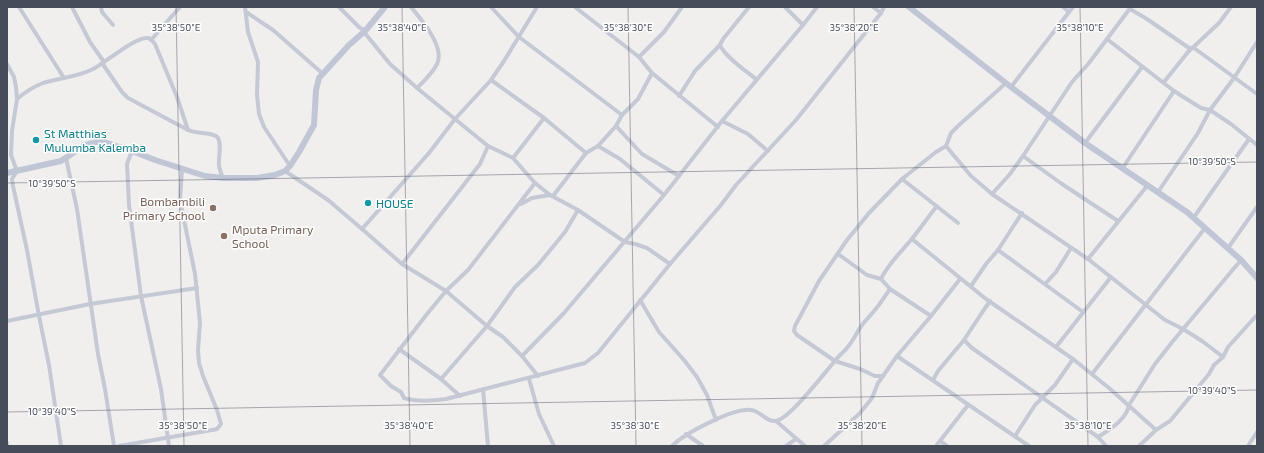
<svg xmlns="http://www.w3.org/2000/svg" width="1264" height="453" font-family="'Exo 2',sans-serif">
<rect width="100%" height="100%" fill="#f1efee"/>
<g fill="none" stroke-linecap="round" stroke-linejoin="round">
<g stroke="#c5c9d5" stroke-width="4">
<path d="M19,7L64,78"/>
<path d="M72,7L90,42L104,62"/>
<path d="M101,7L102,12L113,25"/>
<path d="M245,7L248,32L258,62L257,95L259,114L264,127L290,166"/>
<path d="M339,7L359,27L365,31"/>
<path d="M411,7C421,19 443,45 438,61C436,70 423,82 417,88"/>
<path d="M491,7L519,37L622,115"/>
<path d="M575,7L639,57L652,73L718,127"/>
<path d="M749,7L723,39L720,45C725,57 746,71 756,79"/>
<path d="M785,7L803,25"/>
<path d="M873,7L881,13"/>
<path d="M1063,7L1069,12"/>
<path d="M1130,9L1147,19L1189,48H1194L1257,94"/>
<path d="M246,12L273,30L322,73"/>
<path d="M364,32L390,64L417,88L488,146L513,158L535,183L550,195L578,210L625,242L635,244L647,248L670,264"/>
<path d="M1107,39L1174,91L1201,108L1210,110L1231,124L1257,145"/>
<path d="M151,40L180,7"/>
<path d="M639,57L664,32L682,7"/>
<path d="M102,63L122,92L128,98L188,130C196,134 209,132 216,136C223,140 218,159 219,166C220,170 221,174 223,178"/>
<path d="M7,64L14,77L16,87L17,99L12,131L11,155L17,171L12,179L13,186L27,250L39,316L49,365L61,446"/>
<path d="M491,80L544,118L586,153"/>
<path d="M1164,82L1188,52L1219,23L1231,7"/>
<path d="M1011,87L1073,7"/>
<path d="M679,96L695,71L720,45"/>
<path d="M17,99C25,92 33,87 43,83C59,78 78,77 93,69C105,63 136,36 148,38C152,39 153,42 155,44L177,97L188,130"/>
<path d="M722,121L748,134L768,151"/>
<path d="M616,126L642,154L679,176"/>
<path d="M1085,143L1142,67"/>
<path d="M598,146L620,159L664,195"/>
<path d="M946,146L971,176L992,194L1088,259L1165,320L1183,329L1202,341L1223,357"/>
<path d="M132,151L127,164L129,205L141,296L161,389L169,446"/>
<path d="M1023,156L1062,184L1118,221"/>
<path d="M66,158L77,209L98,354L105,389L114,446"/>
<path d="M513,158L544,118"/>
<path d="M1122,169L1174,91"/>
<path d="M285,171L328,200L362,229L402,264L446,291L487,326L503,337L522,356L538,376"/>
<path d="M902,179L958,223"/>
<path d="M535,183L468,270L446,291L427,314L380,375L391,386L401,392L404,398C417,402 432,401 446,399L585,363L598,353L670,264L721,205L736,185L796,120L881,13L884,7"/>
<path d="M1158,192L1198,133L1210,110L1234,78L1257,42"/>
<path d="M992,194L1010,174L1023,156L1072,82L1089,63L1131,7"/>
<path d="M553,196L586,153L598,146L616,126L622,115L638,99L652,73"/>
<path d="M521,204L532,198L550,195"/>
<path d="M1194,217L1249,139"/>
<path d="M362,229L429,153L455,119L491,80L504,61L537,7"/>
<path d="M912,239L986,299L1073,359L1109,388L1156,430"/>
<path d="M1228,248L1257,207"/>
<path d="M998,250L1083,312"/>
<path d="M1088,259L1147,186"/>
<path d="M402,264L480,164L488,146"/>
<path d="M881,279C888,264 900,253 911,240C920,229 928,217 937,206"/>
<path d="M1046,283L1056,272L1071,248"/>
<path d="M971,286L986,264L998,250L1022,213"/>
<path d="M890,289L931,316"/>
<path d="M640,300L659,332L684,360L697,377L707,395L716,420"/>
<path d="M7,321L90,304L197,288"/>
<path d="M964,340L972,348L1098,437L1106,446"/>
<path d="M1056,347L1111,277"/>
<path d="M399,349L441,379L460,396"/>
<path d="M522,356L564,313L664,195L722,121L803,25L817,7"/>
<path d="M897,356L1029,446"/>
<path d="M1092,374L1205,228"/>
<path d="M883,376H875L860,369L835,361L797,335L794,331L795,326L819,281L847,240L869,213L902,179L936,152L946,146L951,133L958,126L1006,83"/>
<path d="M441,379L487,326L515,287L538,265L565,232L578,210"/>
<path d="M529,379L539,414L554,446"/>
<path d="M933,380L938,371L964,340L981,314L990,301"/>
<path d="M483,389L488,446"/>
<path d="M776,421L805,446"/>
<path d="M686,434L703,446"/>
<path d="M1015,436L1035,405L1055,385L1073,359"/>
<path d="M1098,437C1110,430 1127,419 1129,405L1155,364L1173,341L1241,260"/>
<path d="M940,441L947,446"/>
<path d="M7,443V446"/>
<path d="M119,446L212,430L217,429L221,424L217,410L203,376L199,363L198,350L200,323L195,274L180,200L182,169"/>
<path d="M672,446C685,433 733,408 751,410C761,411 766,422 775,421C789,420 825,372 835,361C838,356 843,353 847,348C853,341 857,332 862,325C866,320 870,316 874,311C880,304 885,296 890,289L881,279L867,275L838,254"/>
<path d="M786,446L796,439"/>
<path d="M824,446L860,413L872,398L878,383L897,356L931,316L960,279"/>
<path d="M936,446L968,405"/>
<path d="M1139,446L1156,430L1170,421L1209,374L1214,365L1223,357L1228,347L1257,315"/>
<path d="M1248,446L1257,432"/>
</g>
<g stroke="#c1c6d7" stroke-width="6">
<path d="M909,7L1011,87L1085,143L1187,212L1241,260L1257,278"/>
<path d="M7,173L61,161L85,145L95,142H104L132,151L155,160L205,176L223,178H257L275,175L285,171L290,166L299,152L314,125L316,90L319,78L349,45L365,31L385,7"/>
</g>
</g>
<path fill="none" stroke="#474c5b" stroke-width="1" stroke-opacity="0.45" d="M176,7L184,446M402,7L410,446M628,7L636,446M854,7L862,446M1080,7L1088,446M7,183L1257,162M7,412L1257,390"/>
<g fill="#0f9aa8" stroke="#fff" stroke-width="1.5">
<circle cx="36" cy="140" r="4"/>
<circle cx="368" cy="203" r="4"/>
</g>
<g fill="#8d6e63" stroke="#fff" stroke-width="1.5">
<circle cx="213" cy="208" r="4"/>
<circle cx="224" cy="236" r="4"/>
</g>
<g text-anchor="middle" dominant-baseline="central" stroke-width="3" stroke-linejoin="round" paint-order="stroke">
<g font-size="12" fill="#0d838f" stroke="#fff" text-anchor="start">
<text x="44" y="133">St Matthias<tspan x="44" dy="14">Mulumba Kalemba</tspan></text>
<text x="376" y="203">HOUSE</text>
</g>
<g font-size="12" fill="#785e54" stroke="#fff" text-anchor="end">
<text x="205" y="201">Bombambili<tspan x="205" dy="14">Primary School</tspan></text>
<text x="232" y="229" text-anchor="start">Mputa Primary<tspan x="232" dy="14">School</tspan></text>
</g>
</g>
<g font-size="10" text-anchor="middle" fill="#474c5b" stroke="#fff" stroke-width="3" stroke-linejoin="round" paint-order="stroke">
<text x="176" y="31">35°38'50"E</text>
<text x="402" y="31">35°38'40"E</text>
<text x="628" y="31">35°38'30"E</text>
<text x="854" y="31">35°38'20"E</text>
<text x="1080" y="31">35°38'10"E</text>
<text x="1212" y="165">10°39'50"S</text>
<text x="52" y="187">10°39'50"S</text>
<text x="1212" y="394">10°39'40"S</text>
<text x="52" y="415">10°39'40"S</text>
<text x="183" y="429">35°38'50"E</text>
<text x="409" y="429">35°38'40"E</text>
<text x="635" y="429">35°38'30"E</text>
<text x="862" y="429">35°38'20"E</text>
<text x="1088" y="429">35°38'10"E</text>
</g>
<rect width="1264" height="453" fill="none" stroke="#474c5b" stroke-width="16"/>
</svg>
